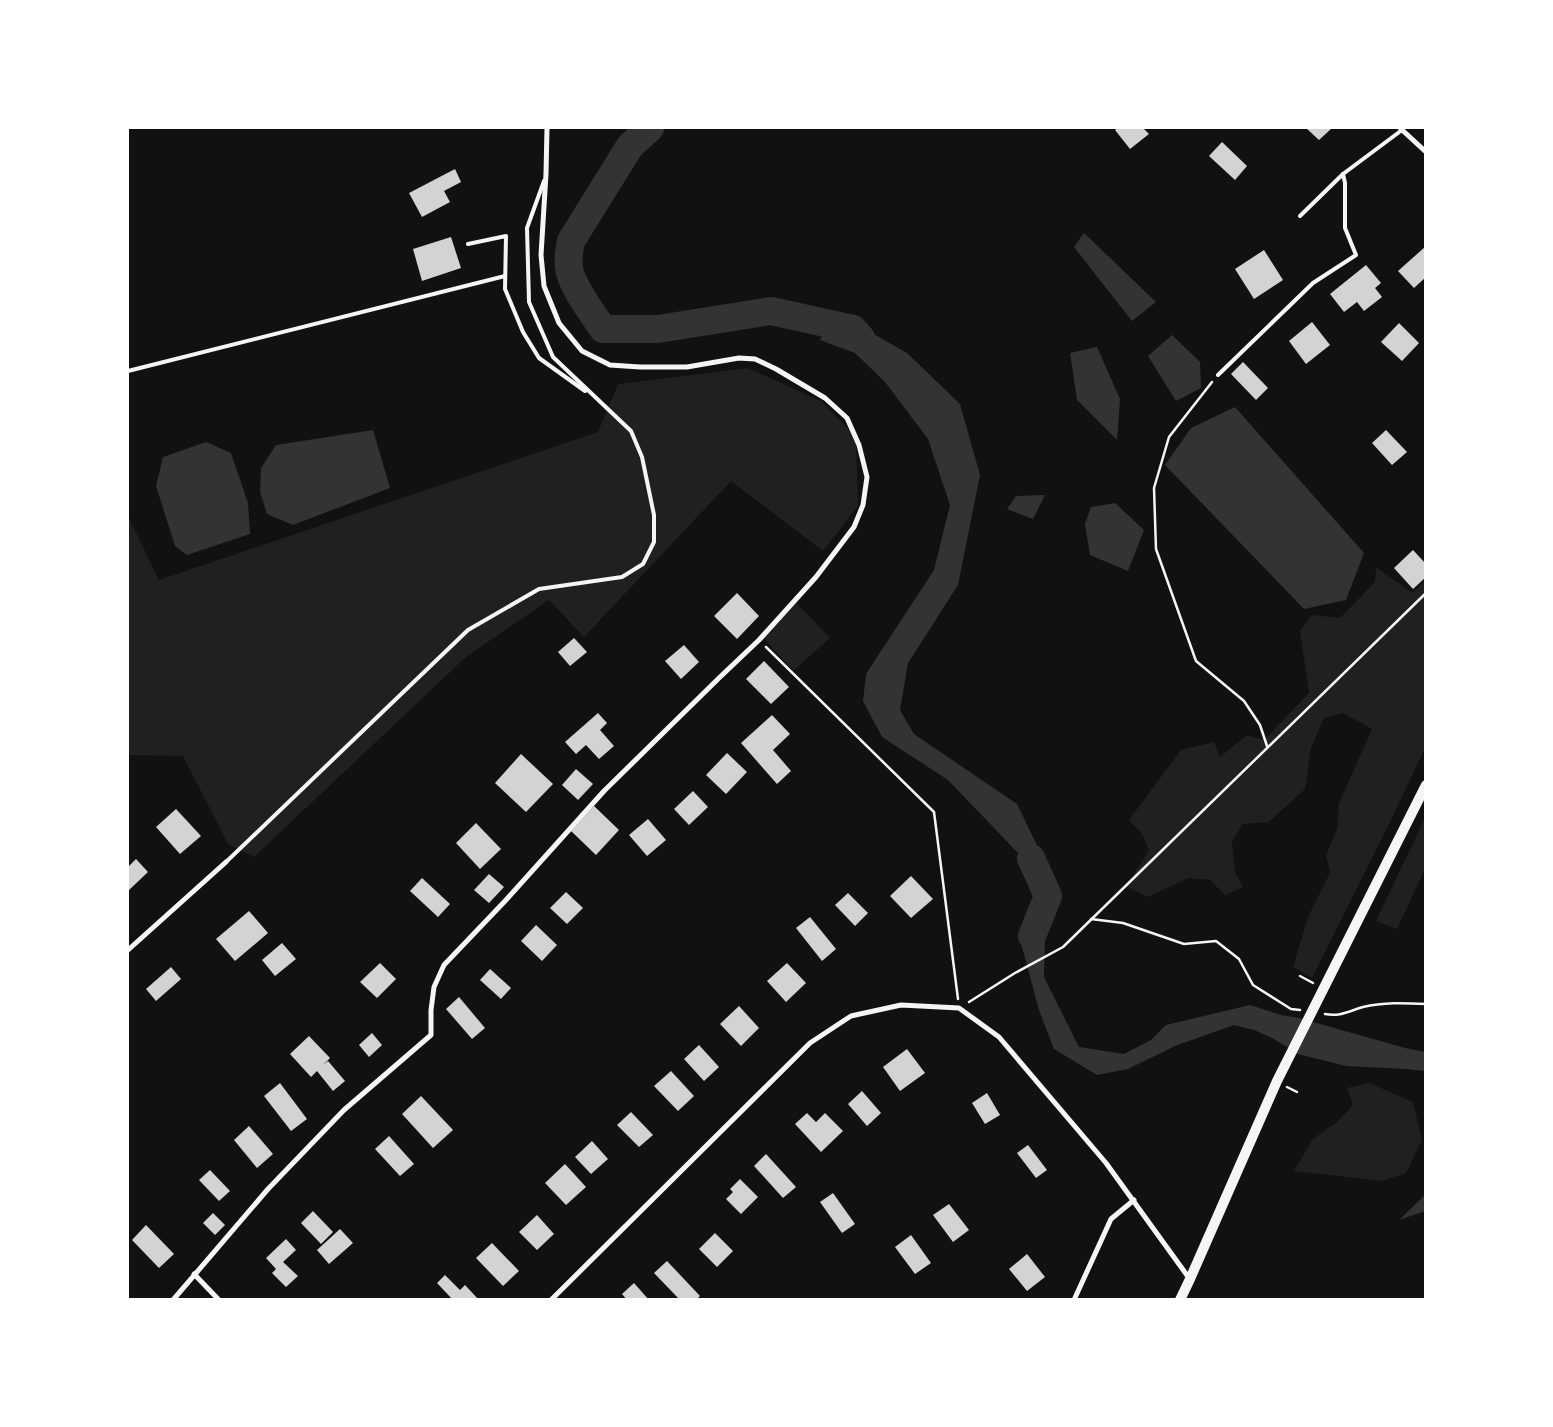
<svg xmlns="http://www.w3.org/2000/svg" width="1553" height="1427" font-family="'DM Sans',sans-serif">
<rect width="100%" height="100%" fill="#111"/>
<g fill="#202020">
<path d="M748,368L821,401L856,437L858,506L823,551L731,481L584,637L549,600L466,657L254,857L228,844L183,756L128,755V516L159,580L598,432L618,384Z"/>
<path d="M1376,567L1412,593L1425,581V748L1391,820L1312,978L1293,967L1308,917L1330,873L1326,855L1337,829L1339,803L1372,729L1343,713L1324,718L1311,748L1305,789L1269,822L1243,824L1232,841L1235,872L1243,887L1225,895L1210,880L1188,878L1148,897L1126,887L1149,850L1142,834L1129,820L1181,750L1214,742L1220,757L1247,735L1264,740L1309,693L1300,631L1312,615L1340,618L1375,582Z"/>
<path d="M794,600L830,638L793,671L760,634Z"/>
<path d="M1425,818V869L1397,929L1376,921Z"/>
<path d="M1369,1083L1413,1102L1422,1140L1406,1173L1382,1181L1294,1171L1313,1139L1337,1122L1353,1105L1347,1088Z"/>
</g>
<g fill="#333">
<path d="M1084,233L1156,302L1132,321L1074,247Z"/>
<path d="M835,312L907,353L960,404L980,475L958,585L908,663L900,710L914,734L1017,804L1047,866L1044,977L1079,1047L1124,1054L1151,1040L1166,1025L1250,1005L1281,1015L1299,1018L1405,1048L1425,1052V1071L1406,1069L1346,1066L1298,1054L1274,1039L1254,1030L1234,1025L1175,1046L1128,1069L1097,1075L1054,1049L1039,1010L1021,943L1043,907L1019,854L948,780L882,737L863,701L866,674L934,570L950,505L928,439L885,382L855,353L820,340Z"/>
<path d="M1172,335L1200,362L1201,388L1176,401L1148,356Z"/>
<path d="M1097,347L1120,399L1117,440L1077,400L1070,353Z"/>
<path d="M1235,407L1364,553L1346,600L1304,609L1165,465L1191,428Z"/>
<path d="M373,430L390,488L293,525L267,514L260,492L261,468L276,445Z"/>
<path d="M206,442L231,453L248,503L250,534L187,555L175,546L156,486L163,457Z"/>
<path d="M1045,495L1033,519L1007,509L1016,496Z"/>
<path d="M1115,503L1144,530L1128,571L1090,555L1085,524L1091,507Z"/>
<path d="M1425,1195V1211L1399,1220Z"/>
</g>
<g fill="none" stroke-linecap="round" stroke-linejoin="round">
<g stroke="#333" stroke-width="28">
<path d="M650,128L630,146L571,241C569,251 567,262 570,273C576,292 592,313 603,329H658L771,311L853,329L861,338"/>
<path d="M1031,858L1048,896L1032,936"/>
</g>
</g>
<g fill="#d3d3d3">
<path d="M1118,128H1143L1149,134L1130,149L1115,130Z"/>
<path d="M1306,128H1332L1319,140Z"/>
<path d="M1222,142L1247,166L1235,180L1209,156Z"/>
<path d="M455,169L461,182L444,191L450,202L422,217L409,193Z"/>
<path d="M451,237L461,268L422,281L413,249Z"/>
<path d="M1426,246V277L1414,288L1398,271Z"/>
<path d="M1264,250L1283,280L1254,299L1235,269Z"/>
<path d="M1366,265L1381,283L1375,288L1382,297L1364,311L1357,302L1344,312L1330,294Z"/>
<path d="M1312,322L1330,345L1306,364L1289,341Z"/>
<path d="M1399,323L1419,343L1402,361L1381,342Z"/>
<path d="M1243,362L1268,388L1256,400L1231,374Z"/>
<path d="M1386,430L1407,452L1392,465L1372,443Z"/>
<path d="M1413,550L1426,564V577L1413,589L1394,568Z"/>
<path d="M737,593L759,616L737,639L714,616Z"/>
<path d="M574,638L587,652L570,666L558,652Z"/>
<path d="M684,645L699,662L681,679L665,661Z"/>
<path d="M764,661L789,687L771,704L746,679Z"/>
<path d="M598,713L607,723L600,730L614,746L599,759L586,745L576,754L565,742Z"/>
<path d="M772,715L790,734L773,750L791,771L777,784L741,743Z"/>
<path d="M727,753L747,772L726,794L706,775Z"/>
<path d="M521,754L553,784L526,812L495,783Z"/>
<path d="M576,769L593,784L578,800L562,785Z"/>
<path d="M693,791L708,807L689,825L674,809Z"/>
<path d="M594,806L619,830L596,855L571,831Z"/>
<path d="M176,809L201,836L180,854L156,827Z"/>
<path d="M648,819L666,840L647,856L629,835Z"/>
<path d="M476,823L501,849L480,869L456,843Z"/>
<path d="M136,859L148,872L128,891V867Z"/>
<path d="M489,874L504,887L489,903L474,890Z"/>
<path d="M911,876L933,899L911,918L890,896Z"/>
<path d="M422,878L450,904L438,917L410,891Z"/>
<path d="M566,892L583,908L567,924L550,908Z"/>
<path d="M848,893L868,913L855,926L835,905Z"/>
<path d="M249,911L268,933L235,961L216,939Z"/>
<path d="M810,917L836,949L822,961L796,928Z"/>
<path d="M536,925L557,945L542,961L521,941Z"/>
<path d="M282,943L296,959L275,976L262,960Z"/>
<path d="M380,963L396,979L377,998L360,982Z"/>
<path d="M787,963L806,983L786,1002L767,981Z"/>
<path d="M171,967L181,979L156,1001L146,989Z"/>
<path d="M490,969L511,988L501,999L480,980Z"/>
<path d="M459,997L485,1028L472,1039L446,1009Z"/>
<path d="M739,1006L759,1028L741,1046L720,1024Z"/>
<path d="M372,1033L382,1045L369,1057L359,1045Z"/>
<path d="M309,1036L330,1058L323,1065L328,1061L345,1081L333,1091L317,1071L311,1077L290,1054Z"/>
<path d="M699,1045L719,1067L704,1081L684,1059Z"/>
<path d="M907,1049L925,1073L900,1091L883,1067Z"/>
<path d="M671,1071L694,1096L678,1111L654,1086Z"/>
<path d="M280,1083L307,1119L291,1131L264,1096Z"/>
<path d="M862,1091L881,1113L867,1126L848,1104Z"/>
<path d="M987,1093L1000,1115L985,1124L972,1103Z"/>
<path d="M421,1096L453,1130L433,1148L402,1114Z"/>
<path d="M631,1112L653,1135L639,1147L617,1125Z"/>
<path d="M807,1113L816,1122L825,1113L843,1131L821,1152L795,1124Z"/>
<path d="M249,1126L273,1154L257,1168L234,1140Z"/>
<path d="M389,1136L414,1164L400,1176L375,1149Z"/>
<path d="M592,1141L608,1159L591,1174L575,1157Z"/>
<path d="M1028,1145L1047,1170L1036,1178L1017,1153Z"/>
<path d="M766,1154L796,1187L783,1198L754,1166Z"/>
<path d="M565,1164L586,1187L566,1205L545,1183Z"/>
<path d="M210,1170L230,1191L219,1201L199,1180Z"/>
<path d="M740,1179L758,1197L741,1214L726,1199L733,1192L730,1189Z"/>
<path d="M833,1193L855,1224L842,1233L820,1202Z"/>
<path d="M949,1204L969,1230L953,1242L933,1215Z"/>
<path d="M313,1211L333,1232L321,1244L301,1223Z"/>
<path d="M213,1213L225,1225L215,1235L203,1223Z"/>
<path d="M537,1215L554,1234L537,1250L519,1232Z"/>
<path d="M146,1225L174,1254L159,1268L132,1240Z"/>
<path d="M340,1229L353,1243L329,1264L317,1250Z"/>
<path d="M715,1233L733,1251L717,1267L699,1249Z"/>
<path d="M911,1235L931,1263L915,1274L895,1247Z"/>
<path d="M286,1239L296,1250L283,1262L298,1276L286,1287L272,1273L276,1269L266,1258Z"/>
<path d="M492,1243L519,1271L503,1286L476,1258Z"/>
<path d="M1027,1254L1045,1277L1027,1291L1009,1269Z"/>
<path d="M667,1261L700,1296L696,1300H680L654,1273Z"/>
<path d="M445,1275L460,1290L465,1285L479,1300H453L437,1283Z"/>
<path d="M634,1283L649,1300H627L622,1294Z"/>
</g>
<g fill="none" stroke-linecap="round" stroke-linejoin="round">
<g stroke="#f5f5f5" stroke-width="2.5">
<path d="M1212,382L1169,437L1154,488L1156,549L1196,661L1244,701L1260,725L1267,746"/>
<path d="M766,647L934,812L958,999"/>
<path d="M1091,919L1123,923L1184,944L1216,941L1239,959L1253,985L1291,1009L1300,1010"/>
<path d="M1300,976L1313,983"/>
<path d="M969,1002L1015,973L1063,947L1426,593"/>
<path d="M1325,1014C1340,1017 1349,1011 1363,1007C1383,1002 1405,1003 1426,1004"/>
<path d="M1287,1087L1297,1092"/>
</g>
<g stroke="#f5f5f5" stroke-width="4">
<path d="M1300,216L1343,174L1402,130"/>
<path d="M468,244L506,236L505,289L523,332L539,358L585,391"/>
<path d="M128,371L505,276"/>
<path d="M1218,375L1313,283L1356,255L1345,228V183L1343,174"/>
<path d="M226,862L468,630L539,589L622,577L643,564L654,542V515L642,457L631,431L553,357L529,302L527,228L544,181"/>
</g>
<g stroke="#f5f5f5" stroke-width="5">
<path d="M1400,128L1426,152"/>
<path d="M128,950L226,862"/>
<path d="M194,1274L219,1300"/>
<path d="M173,1300L268,1189L344,1110L431,1035V1010L434,987L444,965L506,900L604,791L719,678L759,640L816,577L854,527L863,505L867,477L859,445L847,418L825,398L776,369L755,359L739,358L687,367H640L610,365L582,351L559,323L544,286L541,255L546,174L547,128"/>
<path d="M551,1300L810,1043L851,1016L901,1005L959,1008L999,1037L1106,1163L1189,1278"/>
<path d="M1074,1300L1111,1219L1134,1200"/>
</g>
<path stroke="#f5f5f5" stroke-width="10" d="M1180,1300L1190,1279L1277,1081L1426,785"/>
</g>
<rect width="1553" height="1427" fill="none" stroke="#ffffff" stroke-width="258"/>
</svg>
